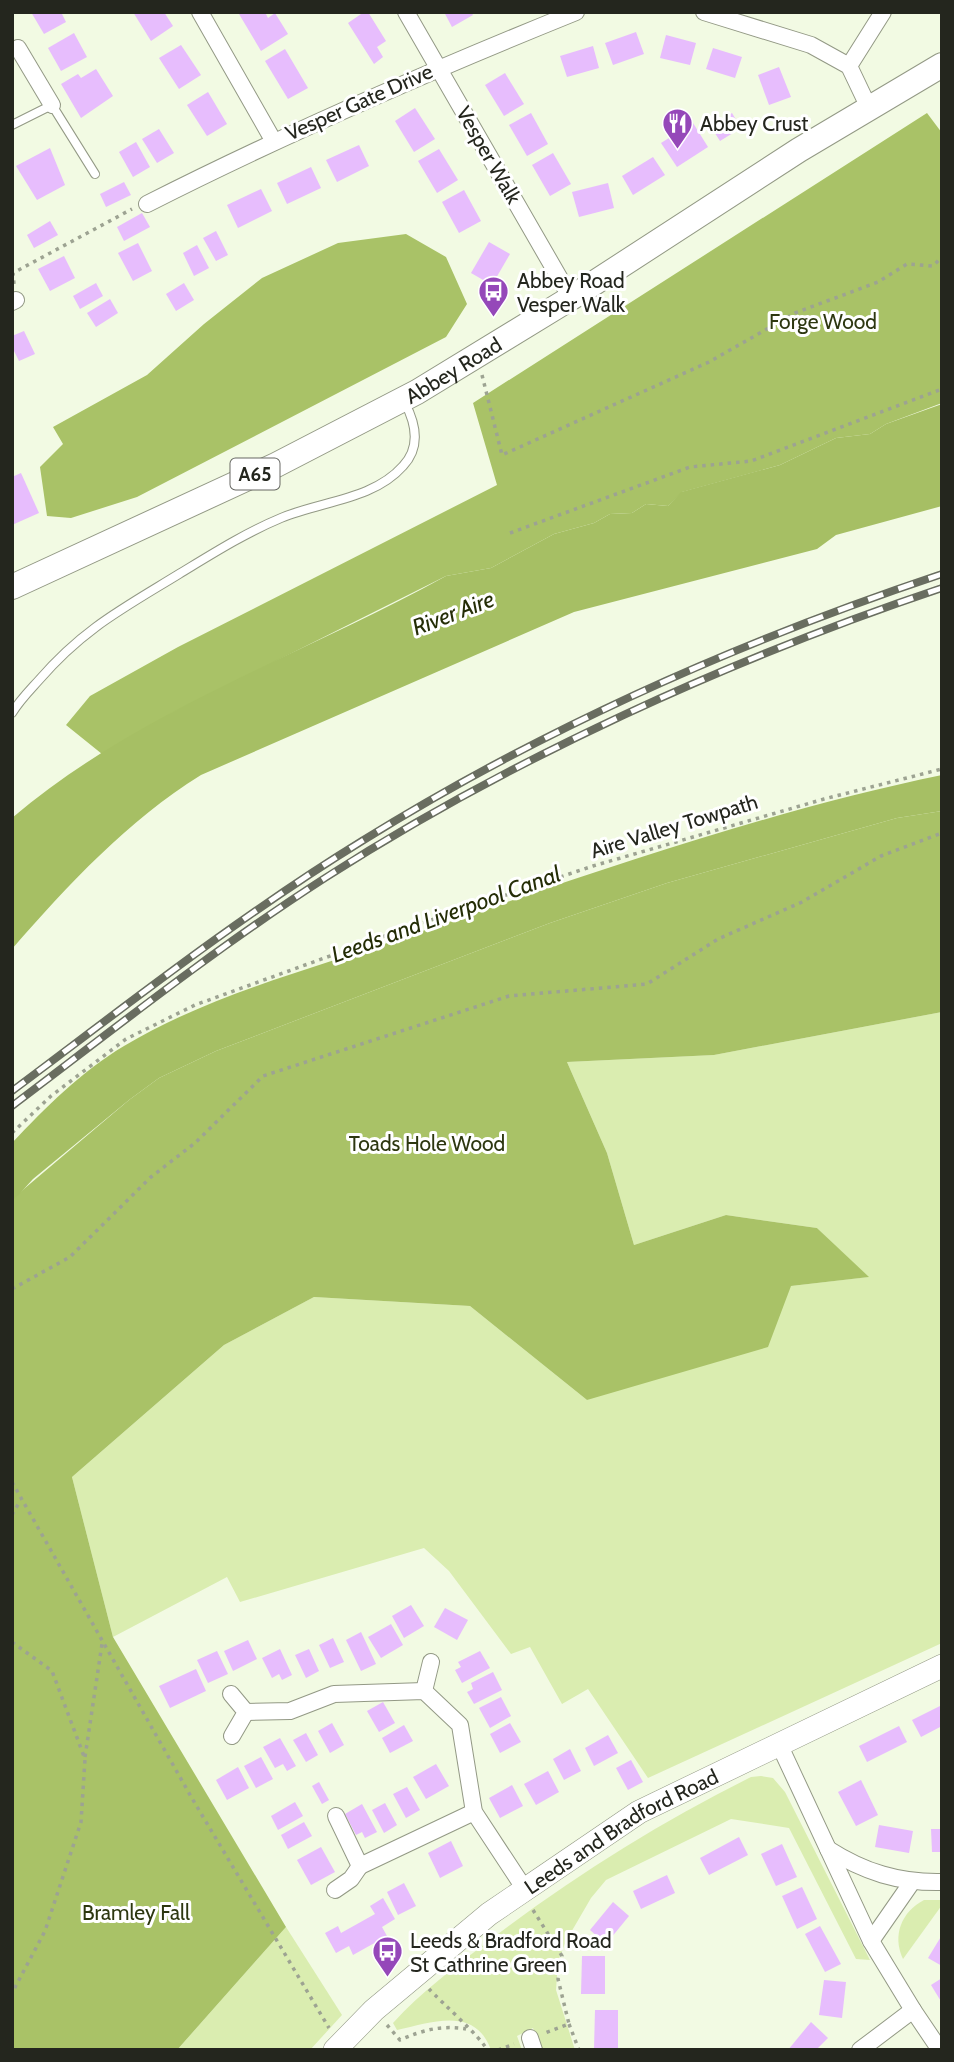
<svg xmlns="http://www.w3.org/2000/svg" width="954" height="2062" font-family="Cabin,sans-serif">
<rect width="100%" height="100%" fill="#f2fae3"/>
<g fill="#daedb0">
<path d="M942,1012V1643L648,1778L588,1689L562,1704L530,1647L511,1654L449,1571L424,1548L240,1602L227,1577L113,1637L72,1477L224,1345L314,1297L470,1306L587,1400L791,1286L868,1277L817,1228L726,1215L634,1245L607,1153L567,1062L714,1055Z"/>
<path d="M761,1776L773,1778L785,1792L870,1960L856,1959L789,1828L731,1819L606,1880L591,1898L566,1941L558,1961L556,1990L575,2050H542L533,2028L517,2036L522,2050H491C475,2006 433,2022 397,2030L393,2023C421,1992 456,1966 490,1940C573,1877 657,1824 751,1777Z"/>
<path d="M924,1900H942V1905L903,1959C892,1936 901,1912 924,1900Z"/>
<path d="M286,1927L342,2015L310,2050H177Z"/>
</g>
<g fill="#a9c267">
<path d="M927,113L942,133V403L886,424L870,434L836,438L780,465L682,492L668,506L646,504L632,513L610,514L594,523L554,534L491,568L446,576L174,712L102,754L66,725L90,696L178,647L497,485L473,403Z"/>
<path d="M406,234L446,257L467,304L446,337L137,497L71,518L47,516L40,467L63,444L53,427L147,375L204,324L262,278L338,243Z"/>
<path d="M942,811V1012L714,1055L567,1062L607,1153L634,1245L726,1215L817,1228L869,1277L791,1286L768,1347L587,1400L470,1306L314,1297L224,1345L72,1477L113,1637L286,1927L177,2050H12V1202L18,1194L129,1100L159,1078L216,1051L550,923L667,883L897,818Z"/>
</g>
<g fill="#a6bf64">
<path d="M942,404V506L836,535L817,549L574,612L201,775C127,821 69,884 12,949V818C139,710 301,656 446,576L491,568L554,534L594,523L610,514L632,513L646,504L668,506L681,492L780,465L836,438L870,434L886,424Z"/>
<path d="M942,775V811L897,818L667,883L550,923L216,1051L159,1078L129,1100L33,1179L12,1202V1143C45,1108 82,1071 124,1046C209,995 311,969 405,937C581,877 759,813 942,775Z"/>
</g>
<g fill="#e7bdfd">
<path d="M31,12H61L66,22L44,34Z"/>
<path d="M133,12H164L173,26L151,41Z"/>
<path d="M241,12H265L268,18L275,13L288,34L261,51L239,14Z"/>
<path d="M364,12H368L386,41L377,47L383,57L374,64L348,23Z"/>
<path d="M444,12H471L473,15L452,27Z"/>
<path d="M636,32L644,54L613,65L605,43Z"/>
<path d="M74,33L87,57L61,71L48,48Z"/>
<path d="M666,35L696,43L690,65L660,58Z"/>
<path d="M181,45L201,75L179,89L159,58Z"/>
<path d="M593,46L599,68L567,77L560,56Z"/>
<path d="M713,48L742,57L735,78L706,69Z"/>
<path d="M285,49L308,88L288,99L265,61Z"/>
<path d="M779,67L791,97L769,105L758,75Z"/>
<path d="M96,69L113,96L81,118L61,84L78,74L81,78Z"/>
<path d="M505,73L524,104L504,116L485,85Z"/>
<path d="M208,92L227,124L207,136L187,105Z"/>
<path d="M415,108L435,139L414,152L395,121Z"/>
<path d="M531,113L548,144L527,156L509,125Z"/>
<path d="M732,113L741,128L720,141L711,127Z"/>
<path d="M693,123L708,147L677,167L661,143Z"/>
<path d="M159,129L174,153L157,163L142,139Z"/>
<path d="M136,142L150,167L133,177L119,152Z"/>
<path d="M359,145L369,166L337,182L326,160Z"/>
<path d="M50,148L65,185L37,200L16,166Z"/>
<path d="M439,149L458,180L437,193L418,161Z"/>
<path d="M553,153L571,184L550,196L532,165Z"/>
<path d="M653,157L665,175L633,195L622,176Z"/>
<path d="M311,167L321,188L287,204L277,183Z"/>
<path d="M124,182L131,195L106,207L100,194Z"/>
<path d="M608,183L614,208L579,217L572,192Z"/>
<path d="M261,189L272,211L238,228L227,205Z"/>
<path d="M464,190L481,221L459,233L442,202Z"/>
<path d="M142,213L150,227L124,241L117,227Z"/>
<path d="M50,221L58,235L34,248L27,235Z"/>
<path d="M216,231L228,255L216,261L203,238Z"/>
<path d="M489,242L510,254L492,285L471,273Z"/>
<path d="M138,243L152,271L133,281L118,253Z"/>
<path d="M197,245L209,268L194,276L183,253Z"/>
<path d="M64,256L75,278L50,291L38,269Z"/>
<path d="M96,283L103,296L80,309L73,296Z"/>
<path d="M184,283L194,300L176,311L166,294Z"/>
<path d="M110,299L118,313L96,327L87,313Z"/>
<path d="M24,331L35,354L19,361L12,347V336Z"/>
<path d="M21,473L39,513L12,525V477Z"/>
<path d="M411,1605L424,1626L404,1638L392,1616Z"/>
<path d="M445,1608L468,1620L457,1640L434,1627Z"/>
<path d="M391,1624L403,1645L381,1658L368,1637Z"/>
<path d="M361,1632L376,1664L361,1671L346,1640Z"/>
<path d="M333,1638L344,1662L330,1668L319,1645Z"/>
<path d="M248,1640L257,1659L233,1671L224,1651Z"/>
<path d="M280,1649L292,1675L282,1680L279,1674L272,1678L262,1658Z"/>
<path d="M309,1649L319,1671L306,1678L295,1655Z"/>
<path d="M217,1651L228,1674L208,1683L197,1660Z"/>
<path d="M480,1651L490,1668L462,1683L455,1670L461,1667L458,1662Z"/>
<path d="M196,1669L206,1691L170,1708L159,1686Z"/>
<path d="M493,1672L502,1690L474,1704L467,1692L473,1689L471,1683Z"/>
<path d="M501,1697L511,1716L490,1728L479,1708Z"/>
<path d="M383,1702L395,1723L379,1732L367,1711Z"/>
<path d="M942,1705V1726L921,1737L912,1720Z"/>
<path d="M332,1723L344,1745L330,1753L318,1731Z"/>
<path d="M510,1723L521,1742L500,1753L490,1734Z"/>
<path d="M404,1725L413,1741L390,1753L382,1738Z"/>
<path d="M899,1726L907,1742L867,1762L859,1746Z"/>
<path d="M306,1733L318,1755L306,1762L293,1740Z"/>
<path d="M608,1735L618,1753L594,1766L585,1748Z"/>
<path d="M280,1738L296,1766L287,1771L283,1764L275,1768L263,1747Z"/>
<path d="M570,1749L581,1771L564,1780L553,1759Z"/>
<path d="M261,1757L273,1779L256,1788L244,1766Z"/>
<path d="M631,1760L643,1782L628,1790L616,1768Z"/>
<path d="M436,1764L449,1786L426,1799L413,1777Z"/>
<path d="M238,1767L249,1788L227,1800L216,1780Z"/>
<path d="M548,1771L559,1792L536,1805L524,1784Z"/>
<path d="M861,1780L878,1815L856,1826L838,1792Z"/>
<path d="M319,1782L329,1800L322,1804L312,1786Z"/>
<path d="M512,1785L523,1806L500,1818L489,1798Z"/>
<path d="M407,1787L420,1810L406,1818L393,1794Z"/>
<path d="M295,1802L303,1816L278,1830L271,1816Z"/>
<path d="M385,1803L397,1825L384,1833L372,1810Z"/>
<path d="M362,1804L377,1832L365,1838L362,1832L356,1835L345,1814Z"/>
<path d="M304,1822L312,1836L288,1849L281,1835Z"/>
<path d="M879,1825L913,1831L909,1853L875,1847Z"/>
<path d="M931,1829H942V1852H932Z"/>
<path d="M739,1837L748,1855L709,1875L700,1858Z"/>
<path d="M451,1841L463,1866L440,1878L428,1853Z"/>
<path d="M782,1844L797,1877L776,1886L761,1854Z"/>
<path d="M321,1847L335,1872L311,1885L297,1860Z"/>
<path d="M667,1875L675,1893L641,1909L633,1891Z"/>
<path d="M404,1883L416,1906L398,1915L387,1892Z"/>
<path d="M802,1887L817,1919L797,1929L782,1896Z"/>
<path d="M383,1898L395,1919L382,1927L387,1936L353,1955L349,1946L336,1953L325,1933L338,1926L341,1933L375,1914L370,1906Z"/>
<path d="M613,1902L629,1916L606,1944L590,1930Z"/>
<path d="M820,1926L841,1964L825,1972L805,1934Z"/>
<path d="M942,1935V1966L928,1958Z"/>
<path d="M582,1956H605V1994H581Z"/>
<path d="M942,1978V2003L931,1985Z"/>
<path d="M824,1980L846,1982L842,2018L819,2015Z"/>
<path d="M595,2010H618V2049H594Z"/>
<path d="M811,2022L828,2038L816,2050H788Z"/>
</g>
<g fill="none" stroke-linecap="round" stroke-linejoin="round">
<defs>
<g id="lane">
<path d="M12,125L52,105L95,174"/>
<path d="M12,713C19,701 30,690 39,680C83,629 122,609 179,574C212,554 245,533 281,518C321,501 373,500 403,466C421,447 416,424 405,403"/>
</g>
<g id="street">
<path d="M200,12L273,140"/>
<path d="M406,12L571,298"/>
<path d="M704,12L811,45L849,66L869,108"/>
<path d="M18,48L52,105"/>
<path d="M849,66L883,12"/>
<path d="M147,204C287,133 430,71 576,12"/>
<path d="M12,302L16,300"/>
<path d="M424,1691L431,1662"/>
<path d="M231,1694L246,1712L232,1736"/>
<path d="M246,1712L290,1711L334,1694L424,1691L460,1725L474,1812L524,1888"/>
<path d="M779,1744L871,1941L913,2010"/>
<path d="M336,1816L360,1866L474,1812"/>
<path d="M828,1849C864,1872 899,1883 942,1882"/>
<path d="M335,1890L351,1879L360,1866"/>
<path d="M871,1941L912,1882"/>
<path d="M530,2038L534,2050"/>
<path d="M860,2050L913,2010L940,2050"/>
</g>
<g id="secondary">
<path id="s1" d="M335,2050L374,2010L489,1914L639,1812L942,1666"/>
</g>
<g id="primary">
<path id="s2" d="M12,587L276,465L417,392L571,298L799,150L942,65"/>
</g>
</defs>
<use href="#lane" stroke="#939985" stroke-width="10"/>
<use href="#street" stroke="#939985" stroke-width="18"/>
<use href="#secondary" stroke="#939985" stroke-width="24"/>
<use href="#primary" stroke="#939985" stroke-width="26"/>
<g stroke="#9da392" stroke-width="3.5" stroke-dasharray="3.5 5" stroke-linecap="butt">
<path d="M14,284L13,273L132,209"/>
<path d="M482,375L502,455L709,362L795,313L878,282L907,264L933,266L942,257"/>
<path d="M510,533L690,467L751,461L942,389"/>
<path d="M12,1133L51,1096L126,1039L195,1005L407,928L593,866L824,799L942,769"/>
<path d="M12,1289L70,1257L151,1177L195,1143L263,1076L509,996L647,984L718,939L802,902L881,856L942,833"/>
<path d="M12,1482L193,1800L329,2028"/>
<path d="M12,1515L20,1501"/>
<path d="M12,1642L52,1671L85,1759L81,1822L45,1931L12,1993"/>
<path d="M85,1757L102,1644"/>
<path d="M533,1910L562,1956L558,1979L569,2024L545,2033"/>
<path d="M429,1989C441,2002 482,2038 487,2050"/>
<path d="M569,2024L579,2050"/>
<path d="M387,2025L400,2040C423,2030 441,2025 466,2029"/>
<path d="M498,2050L514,2044"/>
</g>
<use href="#lane" stroke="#fff" stroke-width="8"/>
<use href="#street" stroke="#fff" stroke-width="16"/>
<use href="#secondary" stroke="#fff" stroke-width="23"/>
<use href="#primary" stroke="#fff" stroke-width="24"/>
<defs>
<g id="rail">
<path d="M12,1091C127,1005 240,916 362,841C542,729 741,641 942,574"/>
<path d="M12,1106C115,1028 216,948 325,878C510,759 733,658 942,588"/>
</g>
</defs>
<use href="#rail" stroke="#696d60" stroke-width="8"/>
<use href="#rail" stroke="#fff" stroke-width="5" stroke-dasharray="16" stroke-linecap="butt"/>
</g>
<defs>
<symbol id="restaurant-pin" viewBox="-11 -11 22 30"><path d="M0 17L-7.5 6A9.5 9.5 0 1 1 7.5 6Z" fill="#9548b9" stroke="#fff"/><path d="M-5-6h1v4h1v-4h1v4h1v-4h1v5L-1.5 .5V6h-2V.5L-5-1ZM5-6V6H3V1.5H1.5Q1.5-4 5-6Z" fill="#fff"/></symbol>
<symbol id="bus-pin" viewBox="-11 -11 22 30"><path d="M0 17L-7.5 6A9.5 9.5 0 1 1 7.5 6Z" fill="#9548b9" stroke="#fff"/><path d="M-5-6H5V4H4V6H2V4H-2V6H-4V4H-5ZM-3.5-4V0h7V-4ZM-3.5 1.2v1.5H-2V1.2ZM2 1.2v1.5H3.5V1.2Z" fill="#fff"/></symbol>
</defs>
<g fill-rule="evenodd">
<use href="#restaurant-pin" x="660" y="106" width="35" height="47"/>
<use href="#bus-pin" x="476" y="274" width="35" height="47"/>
<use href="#bus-pin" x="370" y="1934" width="35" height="47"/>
</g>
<g text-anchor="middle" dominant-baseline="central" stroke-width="6" stroke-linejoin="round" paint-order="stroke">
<rect fill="#fff" stroke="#666762" stroke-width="2" x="230.5" y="458.5" width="49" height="31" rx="5"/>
<g font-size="19" font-weight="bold" fill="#24261e">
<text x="255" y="474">A65</text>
</g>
<g font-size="21" fill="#24261e" stroke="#fff">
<text transform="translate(359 102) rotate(-24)">Vesper Gate Drive</text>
<text transform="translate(489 155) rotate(60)">Vesper Walk</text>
<text stroke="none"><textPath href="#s2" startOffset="492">Abbey Road</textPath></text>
<text transform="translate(674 826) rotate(-17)">Aire Valley Towpath</text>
<text stroke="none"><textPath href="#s1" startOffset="362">Leeds and Bradford Road</textPath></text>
</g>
<g font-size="21" fill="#24261e" stroke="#fff" text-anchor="start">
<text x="700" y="123">Abbey Crust</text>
<text x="517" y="280">Abbey Road<tspan x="517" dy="24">Vesper Walk</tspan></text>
<text x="410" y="1940">Leeds &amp; Bradford Road<tspan x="410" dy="24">St Cathrine Green</tspan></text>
</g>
<g font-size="21" fill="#2d3710" stroke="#fff">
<text x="823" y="321">Forge Wood</text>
<text x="427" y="1143">Toads Hole Wood</text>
<text x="136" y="1912">Bramley Fall</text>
</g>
<g font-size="23" font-style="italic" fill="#242d06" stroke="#fff">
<text transform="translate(453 613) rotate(-21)">River Aire</text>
<text transform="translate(446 914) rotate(-20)">Leeds and Liverpool Canal</text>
</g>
</g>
<rect width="954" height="2062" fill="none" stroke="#24261e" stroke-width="28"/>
</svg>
